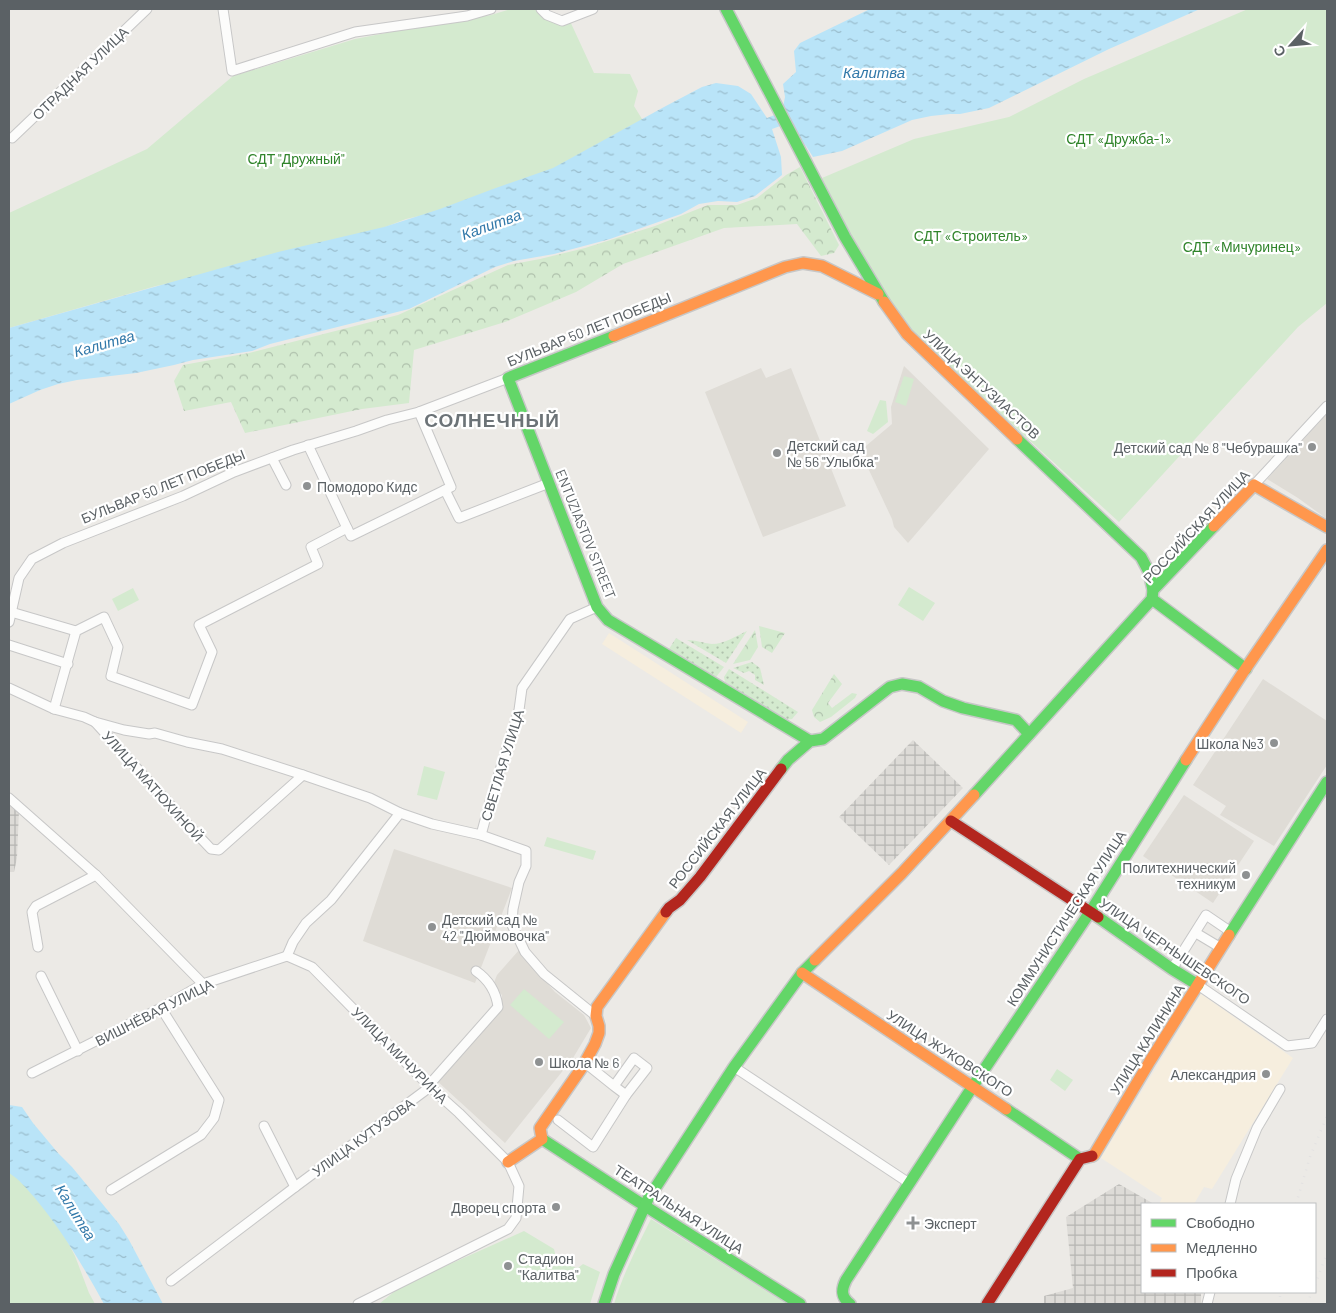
<svg xmlns="http://www.w3.org/2000/svg" width="1336" height="1313" font-family="Barlow,sans-serif">
<defs>
<pattern id="industrial-grid" width="8" height="8" patternUnits="userSpaceOnUse" patternTransform="scale(1.25)"><rect width="8" height="8" fill="#dddbd7"/><path d="M0 4h8M4 0v8" fill="none" stroke="#b6b5b2"/></pattern>
<pattern id="grass-dots" width="8" height="8" patternUnits="userSpaceOnUse" patternTransform="scale(1.25)"><rect width="8" height="8" fill="#d4eacf"/><path d="M2 2h.1M6 6h.1" fill="none" stroke="#afc1ac" stroke-width="1.8" stroke-linecap="round"/></pattern>
<pattern id="forest-crowns" width="20" height="18" patternUnits="userSpaceOnUse" patternTransform="scale(1.25)"><rect width="20" height="18" fill="#d4eacf"/><path d="M2 6a3 3 0 1 1 6 0M12 15a3 3 0 1 1 6 0" fill="none" stroke="#afc1ac"/></pattern>
<pattern id="water-ripples" width="26" height="14" patternUnits="userSpaceOnUse" patternTransform="scale(1.25)"><rect width="26" height="14" fill="#b9e4f8"/><path d="M2 4q2-2 4 0t4 0M15 11q2-2 4 0t4 0" fill="none" stroke="#99bccc"/></pattern>
</defs>
<rect width="100%" height="100%" fill="#eceae6"/>
<g fill="#f6eede">
<path d="M609,633L748,722L741,733L602,644Z"/>
<path d="M1201,994L1293,1058L1212,1189L1204,1187L1194,1204H1159L1162,1198L1101,1158Z"/>
</g>
<g fill="url(#industrial-grid)">
<path d="M913,740L963,788L889,865L839,817Z"/>
<path d="M9,804L19,810L17,858L14,872H9Z"/>
<path d="M1119,1184L1154,1204H1142V1292H1201V1304H1044V1296L1073,1288L1066,1217Z"/>
</g>
<g fill="#dfdcd6">
<path d="M904,366L989,449L908,543L894,527L892,519L860,451L892,424L891,407Z"/>
<path d="M761,368L766,378L791,368L846,506L763,537L705,392Z"/>
<path d="M1327,414V519L1298,498L1267,479Z"/>
<path d="M1263,679L1327,721V765L1274,846L1220,815L1226,806L1193,785Z"/>
<path d="M1184,795L1254,841L1213,903L1143,856Z"/>
<path d="M394,849L512,888L475,983L363,941Z"/>
<path d="M520,949L538,973L555,992L584,1015L591,1028L573,1058L505,1143L436,1080L502,1007V995L493,985L497,975Z"/>
</g>
<g fill="url(#grass-dots)">
<path d="M747,631L726,663L687,640C696,640 703,643 712,644C724,644 736,636 747,631Z"/>
<path d="M676,638L724,667L716,677L669,649Z"/>
<path d="M752,662L760,668L764,685L755,680V675L749,671L744,673L733,668Z"/>
<path d="M729,669L798,712L792,719L786,720L725,682L724,677Z"/>
</g>
<g fill="url(#forest-crowns)">
<path d="M800,167L839,245L834,253L821,256L797,224L724,228L623,264L576,292L505,322L414,350L409,403L362,409L245,433L231,402L184,411L174,381L183,365L249,353L398,315L508,265L540,259L585,248L655,226L708,205H737L757,198L786,175Z"/>
<path d="M759,626L785,633L772,653L762,647Z"/>
<path d="M755,630L758,647L750,660L733,664Z"/>
<path d="M834,674L842,684L828,703L832,708L852,693L857,694L855,698L831,717L820,722L814,717L812,710Z"/>
</g>
<g fill="#d4eacf">
<path d="M511,9H544L569,19L594,73L630,74L638,91L634,106L647,127L602,151L463,206L406,219L323,251L228,272L156,286L9,328V213L147,149L233,76L355,39L422,26L491,15Z"/>
<path d="M1248,9H1327V303L1298,327L1119,522L947,365L907,326L884,293L858,250L822,178L914,139L1009,117L1084,79Z"/>
<path d="M904,376L914,379L906,406L895,402Z"/>
<path d="M880,400L886,401L888,422L873,434L867,431Z"/>
<path d="M909,587L935,603L923,621L898,605Z"/>
<path d="M133,588L139,600L118,611L112,599Z"/>
<path d="M424,766L445,772L437,800L417,795Z"/>
<path d="M547,837L596,851L593,860L544,846Z"/>
<path d="M524,989L564,1022L549,1039L510,1005Z"/>
<path d="M1057,1069L1073,1080L1065,1091L1050,1080Z"/>
<path d="M9,1168L53,1214L75,1256L89,1293L95,1304H9Z"/>
<path d="M651,1219L787,1304H614C623,1274 637,1247 651,1219Z"/>
<path d="M524,1231L554,1249L557,1262L578,1268L583,1264L600,1272L590,1304H379L401,1286Z"/>
</g>
<g fill="url(#water-ripples)">
<path d="M870,9H1200L1109,49L989,108L960,114H950L931,116L912,120L842,151L813,157L806,146L783,125L772,129L781,157L782,175L755,196L737,202L718,201L699,204L681,214L610,239L554,254L514,261L495,267L409,309L270,344L252,351L193,360L174,365L136,373L77,380L58,384L40,390L9,404V328L278,252L384,227L440,209L493,189L553,168L664,107L702,87L716,83L738,86L751,94L767,118L782,112L785,97L783,84L796,72L794,51L800,43Z"/>
<path d="M9,1105L22,1107L33,1123L58,1153L72,1167L119,1224L129,1240L163,1304H104C83,1266 62,1230 34,1197C26,1188 19,1179 9,1173Z"/>
</g>
<g fill="none" stroke-linecap="round" stroke-linejoin="round">
<defs>
<g id="street">
<path d="M223,9L232,71L355,32L467,16L491,9"/>
<path d="M541,9L547,15L562,21L593,9"/>
<path d="M12,138L147,9"/>
<path d="M308,445L347,528"/>
<path d="M272,458L286,485"/>
<path d="M1254,485L1327,406"/>
<path d="M445,490L459,518L549,483"/>
<path d="M11,612L76,631"/>
<path d="M9,622L19,578L32,559L63,543L183,496L234,472L293,450L356,431L387,420L419,412L508,378"/>
<path d="M9,645L68,664"/>
<path d="M9,688L54,709L84,717L95,722L124,730L149,734L155,733L187,742L222,749L303,775L370,798L400,813L432,824L481,835L526,851V866L519,882L513,909L512,925L525,952L544,974L596,1016"/>
<path d="M54,709L76,631L104,617L118,647L111,676L192,705L212,652L199,625L318,564L311,547L347,528L351,536L451,487L419,412"/>
<path d="M95,722L193,830L211,849L219,850L303,775"/>
<path d="M9,798L96,875L203,984"/>
<path d="M481,835L490,802L519,710L522,688L570,619L597,607"/>
<path d="M1196,933L1221,948"/>
<path d="M38,947L32,912L36,906L96,875"/>
<path d="M287,956L312,967L430,1087L459,1113L508,1162L519,1186L516,1218L508,1229L358,1304"/>
<path d="M287,956L293,942L306,923L331,900L400,813"/>
<path d="M1172,969L1206,915L1231,932"/>
<path d="M41,976L78,1051"/>
<path d="M1198,985L1287,1046L1312,1043L1327,1019"/>
<path d="M583,1066H589L614,1086L634,1058L647,1068L626,1095L614,1086"/>
<path d="M734,1067L909,1183"/>
<path d="M32,1073L161,1008L203,984L287,956"/>
<path d="M429,1085L498,1007C496,991 489,980 476,971"/>
<path d="M558,1120L593,1147L626,1095"/>
<path d="M264,1126L295,1187"/>
<path d="M111,1190L201,1135L214,1118L219,1100L161,1008"/>
<path d="M1230,1204L1236,1179L1257,1128L1280,1089"/>
<path d="M171,1281L295,1187L430,1087"/>
<path d="M1207,1304L1210,1292"/>
</g>
<g id="fast">
<path d="M726,9L845,237L884,302"/>
<path d="M614,336L508,378L597,607L608,620L810,741"/>
<path d="M1017,439L1141,557L1149,572L1153,590"/>
<path d="M1152,599L1246,669"/>
<path d="M781,769L788,760L810,741L823,739L890,687L902,684L919,687L943,701L963,708L1016,720L1029,734"/>
<path d="M974,795L1152,599L1153,590L1214,526"/>
<path d="M1098,917L1172,969L1198,985"/>
<path d="M1229,935L1327,782"/>
<path d="M1006,1109L1080,1159"/>
<path d="M542,1139L634,1199L800,1304"/>
<path d="M604,1304L614,1274L648,1199L734,1067L802,973L815,960"/>
<path d="M850,1304C841,1297 841,1290 846,1280L973,1086L1094,906L1186,760"/>
</g>
<g id="slow">
<path d="M884,302L907,334L1017,439"/>
<path d="M614,336L785,267L803,263L822,266L878,294"/>
<path d="M1214,526L1254,485L1327,527"/>
<path d="M1186,760L1242,674L1327,550"/>
<path d="M815,960L902,873L974,795"/>
<path d="M802,973L1006,1109"/>
<path d="M1092,1156L1094,1155L1150,1061L1229,935"/>
<path d="M508,1162L542,1139L540,1128L583,1066L595,1044L599,1033V1026L596,1016L597,1007L666,912"/>
</g>
<g id="jam">
<path d="M951,821L1098,917"/>
<path d="M666,912L669,908L680,900L700,877L781,769"/>
<path d="M987,1304L1080,1159L1092,1156"/>
</g>
</defs>
<use href="#street" stroke="#c7c7c7" stroke-width="11"/>
<use href="#fast" stroke="#c7c7c7" stroke-width="14"/>
<use href="#slow" stroke="#c7c7c7" stroke-width="14"/>
<use href="#jam" stroke="#c7c7c7" stroke-width="14"/>
<use href="#street" stroke="#fcfcfb" stroke-width="9"/>
<use href="#fast" stroke="#63d668" stroke-width="11"/>
<use href="#slow" stroke="#ff974d" stroke-width="11"/>
<use href="#jam" stroke="#b3261e" stroke-width="11"/>
<g stroke="#e3e2e2" stroke-width="2.5" stroke-dasharray="1 6" stroke-linecap="butt">
<path d="M1296,1204L1310,1157L1327,1116"/>
<path d="M1315,1285L1327,1253"/>
<path d="M1280,1304V1292"/>
<path d="M1307,1304L1312,1292"/>
</g>
</g>
<g fill="#8e9192" stroke="#fff" stroke-width="2">
<circle cx="1312" cy="447" r="5"/>
<circle cx="777" cy="453" r="5"/>
<circle cx="307" cy="486" r="5"/>
<circle cx="1274" cy="743" r="5"/>
<circle cx="1246" cy="875" r="5"/>
<circle cx="432" cy="927" r="5"/>
<circle cx="539" cy="1062" r="5"/>
<circle cx="1266" cy="1074" r="5"/>
<circle cx="556" cy="1207" r="5"/>
<path d="M910.5 1215.5h5v5h5v5h-5v5h-5v-5h-5v-5h5z"/>
<circle cx="508" cy="1266" r="5"/>
</g>
<g text-anchor="middle" dominant-baseline="central" stroke-width="4.5" stroke-linejoin="round" paint-order="stroke">
<g font-size="14" fill="#5b6165" stroke="#fff">
<text transform="translate(80 73) rotate(-44)">ОТРАДНАЯ УЛИЦА</text>
<text transform="translate(589 329) rotate(-22)">БУЛЬВАР 50 ЛЕТ ПОБЕДЫ</text>
<text transform="translate(982 384) rotate(43)">УЛИЦА ЭНТУЗИАСТОВ</text>
<text transform="translate(163 486) rotate(-22)">БУЛЬВАР 50 ЛЕТ ПОБЕДЫ</text>
<text transform="translate(1196 526) rotate(-47)">РОССИЙСКАЯ УЛИЦА</text>
<text transform="translate(586 534) rotate(68)">ENTUZIASTOV STREET</text>
<text transform="translate(502 765) rotate(-73)">СВЕТЛАЯ УЛИЦА</text>
<text transform="translate(153 786) rotate(48)">УЛИЦА МАТЮХИНОЙ</text>
<text transform="translate(717 828) rotate(-52)">РОССИЙСКАЯ УЛИЦА</text>
<text transform="translate(1066 918) rotate(-57)">КОММУНИСТИЧЕСКАЯ УЛИЦА</text>
<text transform="translate(1175 951) rotate(34)">УЛИЦА ЧЕРНЫШЕВСКОГО</text>
<text transform="translate(154 1012) rotate(-27)">ВИШНЁВАЯ УЛИЦА</text>
<text transform="translate(1147 1039) rotate(-58)">УЛИЦА КАЛИНИНА</text>
<text transform="translate(950 1053) rotate(33)">УЛИЦА ЖУКОВСКОГО</text>
<text transform="translate(400 1055) rotate(45)">УЛИЦА МИЧУРИНА</text>
<text transform="translate(363 1137) rotate(-36)">УЛИЦА КУТУЗОВА</text>
<text transform="translate(679 1209) rotate(33)">ТЕАТРАЛЬНАЯ УЛИЦА</text>
</g>
<g font-size="14" fill="#30842b" stroke="#fff">
<text x="1119" y="138">СДТ «Дружба-1»</text>
<text x="296" y="158">СДТ "Дружный"</text>
<text x="971" y="235">СДТ «Строитель»</text>
<text x="1242" y="246">СДТ «Мичуринец»</text>
</g>
<g font-size="14" fill="#5b6165" stroke="#fff" text-anchor="start">
<text x="787" y="445">Детский сад<tspan x="787" dy="16">№ 56 "Улыбка"</tspan></text>
<text x="1302" y="447" text-anchor="end">Детский сад № 8 "Чебурашка"</text>
<text x="317" y="486">Помодоро Кидс</text>
<text x="1264" y="743" text-anchor="end">Школа №3</text>
<text x="1236" y="867" text-anchor="end">Политехнический<tspan x="1236" dy="16">техникум</tspan></text>
<text x="442" y="919">Детский сад №<tspan x="442" dy="16">42 "Дюймовочка"</tspan></text>
<text x="549" y="1062">Школа № 6</text>
<text x="1256" y="1074" text-anchor="end">Александрия</text>
<text x="546" y="1207" text-anchor="end">Дворец спорта</text>
<text x="924" y="1223">Эксперт</text>
<text x="518" y="1258">Стадион<tspan x="518" dy="16">"Калитва"</tspan></text>
</g>
<g font-size="15" font-style="italic" fill="#3178a9" stroke="#fff">
<text x="874" y="72">Калитва</text>
<text transform="translate(491 224) rotate(-20)">Калитва</text>
<text transform="translate(104 343) rotate(-16)">Калитва</text>
<text transform="translate(76 1212) rotate(58)">Калитва</text>
</g>
<g font-size="19" font-weight="bold" letter-spacing="1" fill="#6c7377" stroke="#fff">
<text x="492" y="419">СОЛНЕЧНЫЙ</text>
</g>
</g>
<rect width="1336" height="1313" fill="none" stroke="#5b6165" stroke-width="20"/>
<rect x="1141" y="1203" width="175" height="90" fill="#ffffff" stroke="#bdc0c1"/>
<rect x="1151" y="1219" width="25" height="8" fill="#63d668" stroke="#bdc0c1"/>
<text x="1186" y="1228" font-size="15" fill="#5b6165">Свободно</text>
<rect x="1151" y="1244" width="25" height="8" fill="#ff974d" stroke="#bdc0c1"/>
<text x="1186" y="1253" font-size="15" fill="#5b6165">Медленно</text>
<rect x="1151" y="1269" width="25" height="8" fill="#b3261e" stroke="#bdc0c1"/>
<text x="1186" y="1278" font-size="15" fill="#5b6165">Пробка</text>
<g transform="translate(1291 45) rotate(243)" stroke="#ffffff" stroke-width="4" paint-order="stroke">
<path d="M0-4L9 19L0 12L-9 19Z" fill="#5b6165"/>
<text y="-8" font-size="14" font-weight="bold" text-anchor="middle" fill="#5b6165">С</text>
</g>
</svg>
